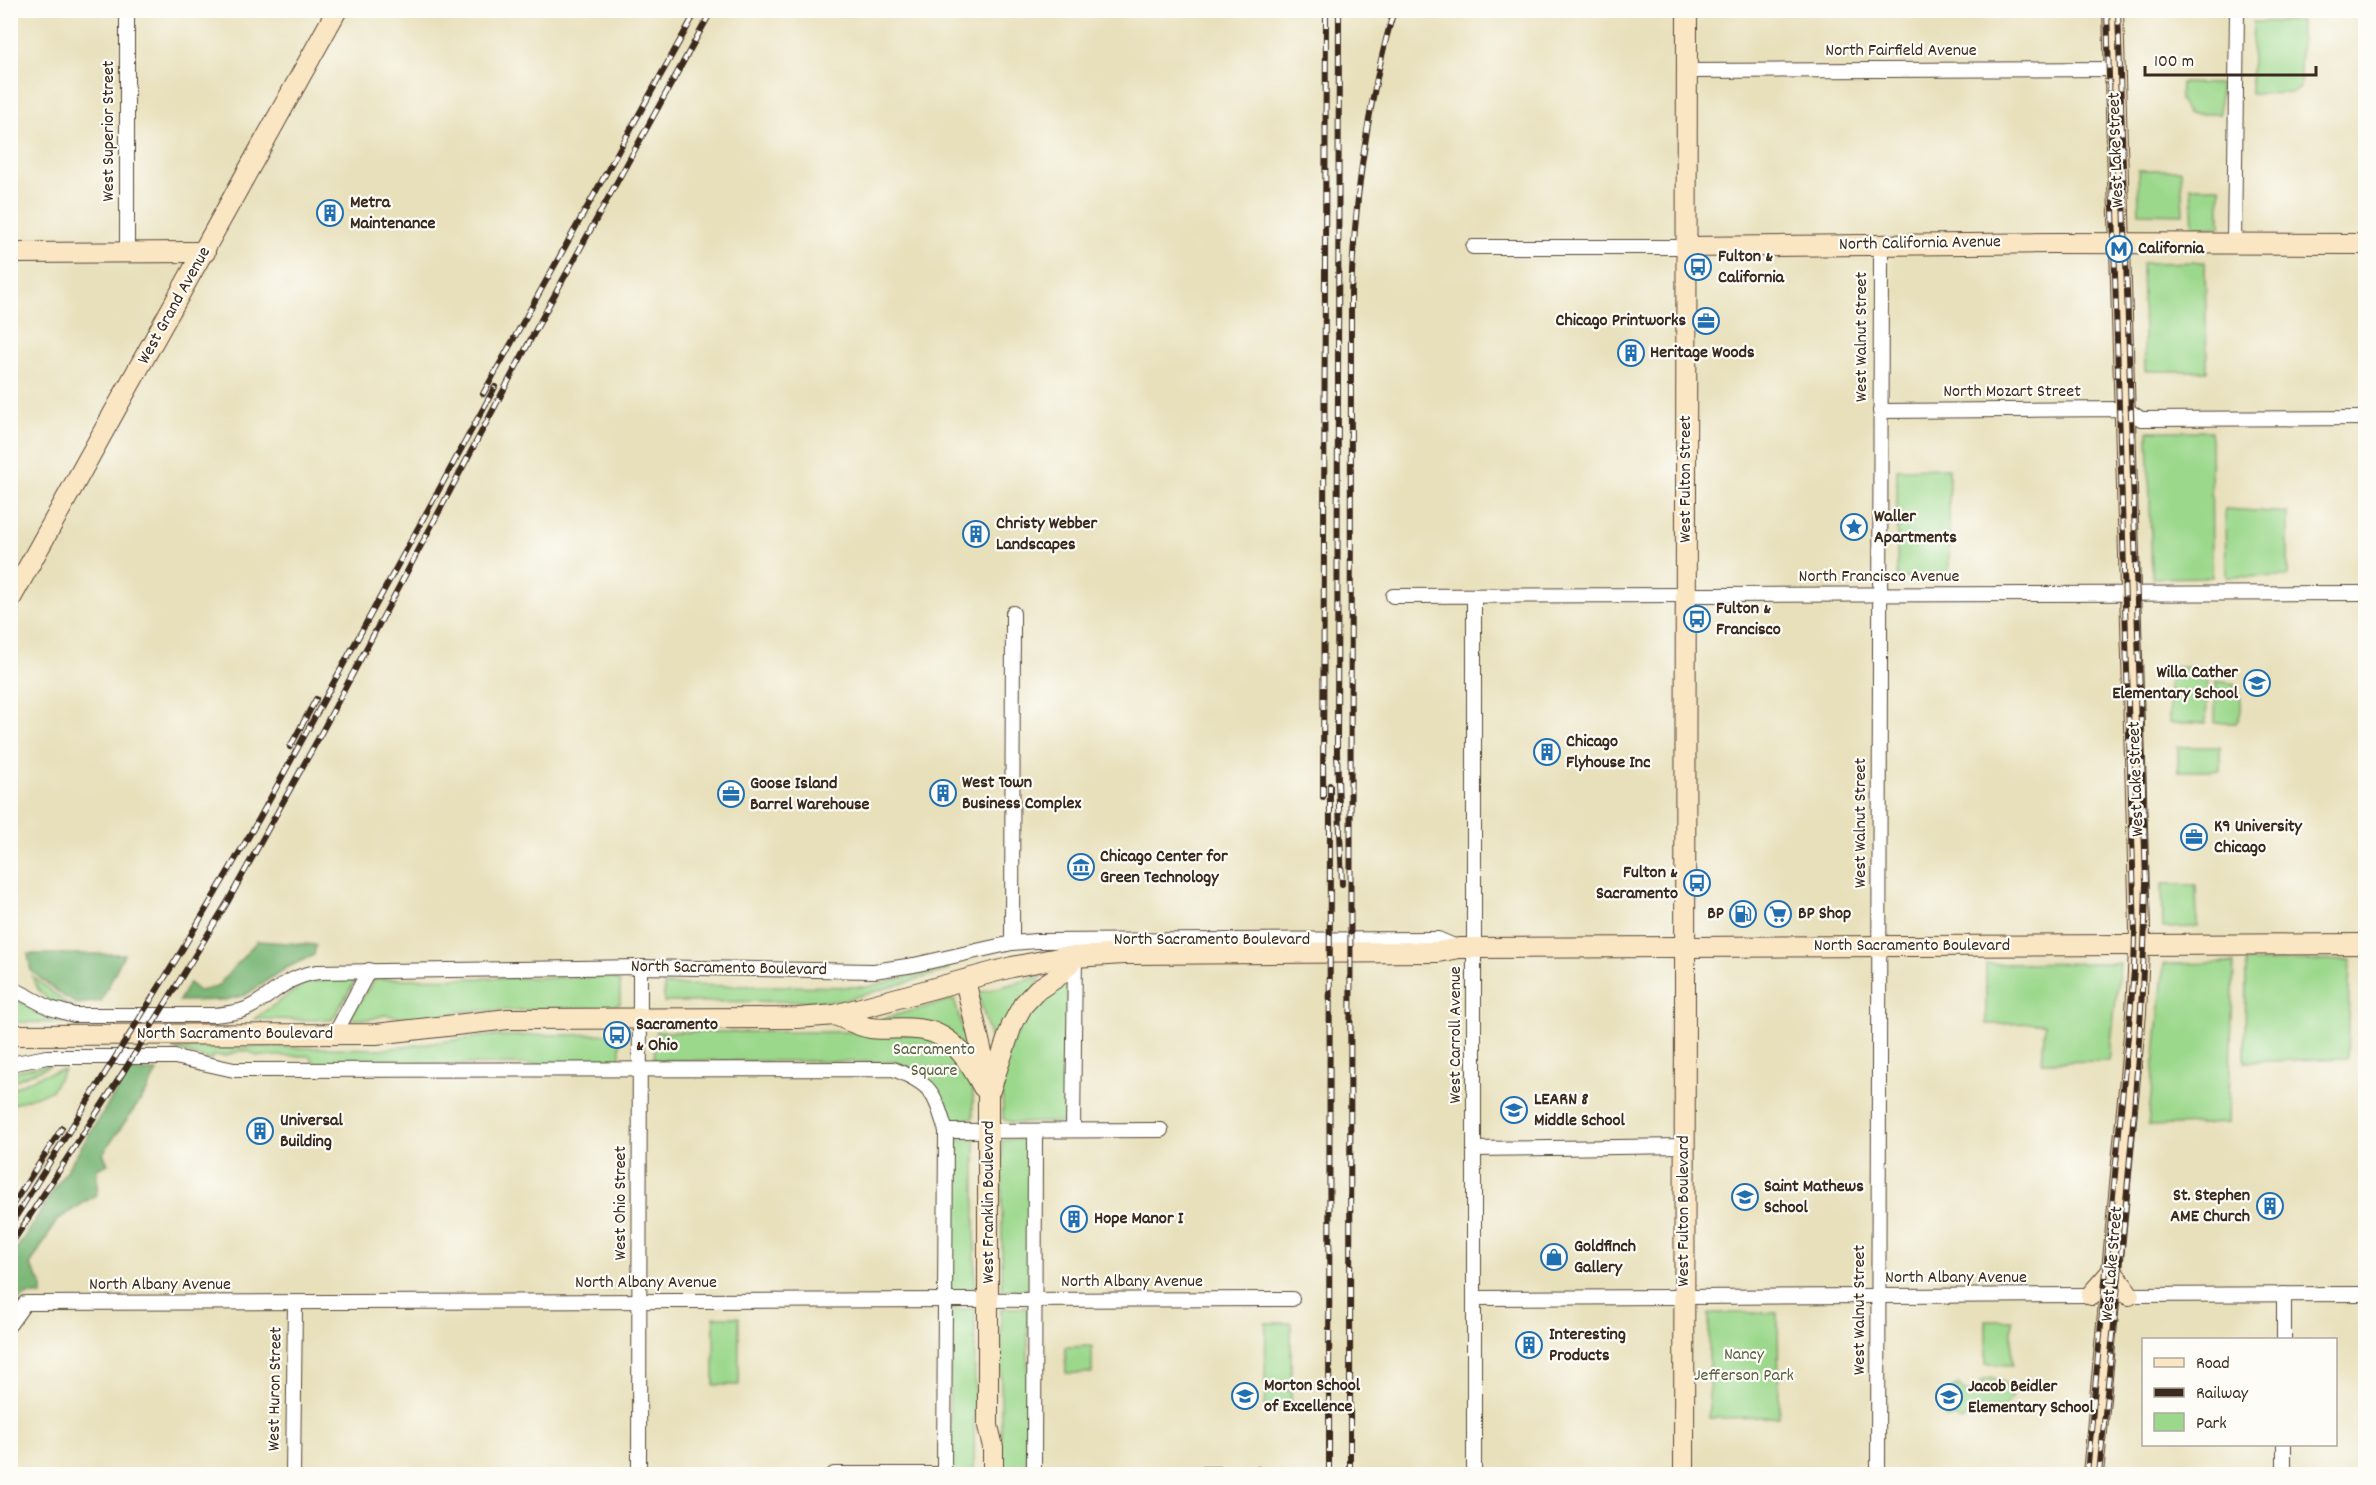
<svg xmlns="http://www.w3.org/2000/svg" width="2376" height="1485" font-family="Dekko,sans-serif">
<rect width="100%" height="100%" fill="#fdfcf7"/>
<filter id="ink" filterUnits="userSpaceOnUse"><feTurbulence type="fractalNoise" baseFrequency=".0167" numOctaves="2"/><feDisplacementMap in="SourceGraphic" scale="12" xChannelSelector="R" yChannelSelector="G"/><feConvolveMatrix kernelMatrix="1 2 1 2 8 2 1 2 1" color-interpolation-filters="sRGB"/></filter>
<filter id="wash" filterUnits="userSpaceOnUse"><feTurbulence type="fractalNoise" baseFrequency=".008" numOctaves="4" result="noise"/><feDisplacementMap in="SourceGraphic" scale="24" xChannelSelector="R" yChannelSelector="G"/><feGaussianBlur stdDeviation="1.35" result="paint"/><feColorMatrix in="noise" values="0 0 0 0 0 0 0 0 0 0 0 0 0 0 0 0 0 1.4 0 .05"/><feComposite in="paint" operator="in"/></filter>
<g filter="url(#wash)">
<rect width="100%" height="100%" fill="#e8e0bb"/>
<g fill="#9cd88c" stroke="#6c8155" stroke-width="1.5">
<path d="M2301,21L2300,88L2291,93L2251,94L2253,22Z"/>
<path d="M2181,83L2220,84V114H2188L2180,100Z"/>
<path d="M2138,170H2181L2183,214L2139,213Z"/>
<path d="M2191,187H2220V227H2193Z"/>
<path d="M2205,262L2207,371H2145L2142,263Z"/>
<path d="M2148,431H2211L2212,577L2152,578Z"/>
<path d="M1949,468V578H1897V469Z"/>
<path d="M2225,509L2288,513V576L2226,577Z"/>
<path d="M2170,667L2208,668L2206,723H2169Z"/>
<path d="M2216,681L2235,684C2242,695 2244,713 2236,723H2215Z"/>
<rect x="2178" y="747" width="42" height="24"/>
<path d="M2162,884L2196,885L2197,927L2163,928Z"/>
<path d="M2350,960L2347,1058L2245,1062L2246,962Z"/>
<path d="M2120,963L2109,1061L2042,1062L2045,1023L1986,1024V964Z"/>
<path d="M2234,963L2228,1123L2148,1126L2164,964Z"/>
<path d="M948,966L949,970L842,1001L664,1002V985L867,987Z"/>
<path d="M32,976L67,1004L77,1009C55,1007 39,998 32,976Z"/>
<path d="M1042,976L996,1058L978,993Z"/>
<path d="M612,977L620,982V1004L603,1008L468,1011L419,1019L385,1015L370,1019H348L375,979Z"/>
<path d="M357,978L332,1020L254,1019L307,982Z"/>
<path d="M1068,983V1122L1012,1123L1003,1119L1002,1083L1006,1057L1029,1008L1056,987Z"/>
<path d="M11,996L46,1014L72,1023L11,1022Z"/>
<path d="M954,999L969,1051L867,1023Z"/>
<path d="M656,1032H876L924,1035L946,1044L973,1086V1118L952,1121C938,1083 932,1080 897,1062L654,1060Z"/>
<path d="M620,1034V1064L317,1065L309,1056H257C247,1048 238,1051 228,1055C224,1057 216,1056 212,1056L211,1060L172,1049L260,1047L386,1049L486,1036Z"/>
<path d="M52,1063L49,1066L11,1082V1072Z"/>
<path d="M64,1070L51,1091L11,1105V1089L42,1075Z"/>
<path d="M975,1138V1290L950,1291V1139Z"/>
<path d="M1029,1139L1030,1290H1002V1140Z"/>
<path d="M1001,1308H1028L1027,1474H1001Z"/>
<path d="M950,1309H975L974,1474H949Z"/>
<path d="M1709,1313H1778L1779,1417L1709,1418Z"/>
<rect x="714" y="1317" width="25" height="68"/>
<path d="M1986,1320H2012V1365L1986,1364Z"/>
<path d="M1266,1323H1291V1386H1265Z"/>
<path d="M1092,1346V1373H1066L1065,1347Z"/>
<path d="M1991,1378C2002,1380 2011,1385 2011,1398C2003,1414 1991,1409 1976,1408L1964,1420L1960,1421L1956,1417L1946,1418C1940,1405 1946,1391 1958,1385C1964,1392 1971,1396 1980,1392L1982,1386L1981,1381Z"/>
<path d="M1266,1390H1291V1407L1265,1406Z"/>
</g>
<g fill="#7db878" stroke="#5c714b" stroke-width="1.5">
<path d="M257,941L316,945L314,955L286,968L245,995L225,1000L179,1001L189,983L199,991L217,987Z"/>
<path d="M28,954H124L101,1001L77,1004L63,996L31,971Z"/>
<path d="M129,1071H157L147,1091L103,1153L108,1164L97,1169V1194L57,1220L30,1265L42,1285V1295H27L11,1306V1258Z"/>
</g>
</g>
<g filter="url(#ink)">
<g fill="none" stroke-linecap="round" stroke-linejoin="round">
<defs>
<g id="street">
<path d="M1687,71L2115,69"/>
<path d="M2234,244L2237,10"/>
<path d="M1473,247H1686"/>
<path d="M127,252V10"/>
<path d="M1880,411L2126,409L2141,419L2366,418"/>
<path d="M1393,596L2366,593"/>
<path d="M1012,943L1013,613"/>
<path d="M10,987L50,1008L74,1015H213C224,1014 236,1013 246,1009C276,995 281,978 318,972L640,967L874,971L914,965L1012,943L1036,941L1438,939L1459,948"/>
<path d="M335,1034L369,970"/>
<path d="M10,1064L47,1057H175L234,1070L893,1069C932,1084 934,1092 946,1131L944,1474"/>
<path d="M1073,1130L1075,955"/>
<path d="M946,1131L1161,1130"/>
<path d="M1474,1149L1684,1146"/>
<path d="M2122,1295L2366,1294"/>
<path d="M1474,1298L2099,1295"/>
<path d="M10,1324L25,1303L1292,1299"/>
<path d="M2284,1340V1294"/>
<path d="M2284,1444V1474"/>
<path d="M293,1474L295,1303"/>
<path d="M639,1474L640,967"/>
<path d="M834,1474H944"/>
<path d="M1034,1474L1035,1131"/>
<path d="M1178,1474H1257"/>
<path d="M1474,1474V596"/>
<path d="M1878,1474L1881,245"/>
</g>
<g id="secondary">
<path d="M1686,247L2053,243L2366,244"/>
<path d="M10,253L205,252"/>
<path d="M10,600L337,10"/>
<path d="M965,980L985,1066L988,1096V1426L993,1447V1474"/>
<path d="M835,1015C846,1019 858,1026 870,1028C885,1030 901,1027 916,1029C951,1031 968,1059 983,1087"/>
<path d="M10,1035L376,1034L508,1019L798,1018L835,1015L1012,967L1058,958L1124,954L1438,952L1459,948L2366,944"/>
<path d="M990,1090L1012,1025L1023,1005L1037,990L1057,977L1075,957"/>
<path d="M2091,1295L2112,1271L2129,1295"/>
<path d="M1684,1474L1687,10"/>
<path d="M2093,1474L2136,1013L2140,929L2113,10"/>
</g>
</defs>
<use href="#street" stroke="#554536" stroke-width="16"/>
<use href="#secondary" stroke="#554536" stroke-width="22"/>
<use href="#street" stroke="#fff" stroke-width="14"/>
<use href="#secondary" stroke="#fbe6c4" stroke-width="20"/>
<defs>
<g id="rail">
<path d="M1339,10L1337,753L1342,884"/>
<path d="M483,394L697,10"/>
<path d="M290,747L316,699"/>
<path d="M1323,797L1326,10"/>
<path d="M10,1209L62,1128"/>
<path d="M10,1226L182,950L259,819L495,387"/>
<path d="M10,1246L124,1071L227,903L318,739L549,305L712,10"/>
<path d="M1329,1474L1330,785"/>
<path d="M1350,1474L1351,293C1355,196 1367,103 1394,10"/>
<path d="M2087,1474L2134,971L2135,934L2107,10"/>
<path d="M2099,1474C2118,1278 2142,1081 2146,883L2118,10"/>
</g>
</defs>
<use href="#rail" stroke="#3b2a1e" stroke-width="6"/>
<use href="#rail" stroke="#fdfcf7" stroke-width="4" stroke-dasharray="11" stroke-linecap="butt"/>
</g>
</g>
<defs>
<symbol id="building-ring" viewBox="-11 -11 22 22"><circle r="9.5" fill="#fdfcf7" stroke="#1f6fb2" stroke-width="1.5"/><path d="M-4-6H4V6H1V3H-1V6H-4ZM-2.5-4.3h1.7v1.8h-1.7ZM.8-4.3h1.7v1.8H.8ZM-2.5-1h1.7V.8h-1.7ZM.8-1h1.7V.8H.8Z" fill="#1f6fb2"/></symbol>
<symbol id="metro-ring" viewBox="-11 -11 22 22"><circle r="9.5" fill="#fdfcf7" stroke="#1f6fb2" stroke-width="1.5"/><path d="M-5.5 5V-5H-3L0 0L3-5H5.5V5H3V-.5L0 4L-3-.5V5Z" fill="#1f6fb2"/></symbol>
<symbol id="bus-ring" viewBox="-11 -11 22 22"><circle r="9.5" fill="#fdfcf7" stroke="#1f6fb2" stroke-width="1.5"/><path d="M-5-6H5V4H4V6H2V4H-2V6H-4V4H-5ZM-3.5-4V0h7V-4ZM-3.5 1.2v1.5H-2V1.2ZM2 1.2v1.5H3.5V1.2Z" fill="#1f6fb2"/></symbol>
<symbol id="office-ring" viewBox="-11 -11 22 22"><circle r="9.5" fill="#fdfcf7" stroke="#1f6fb2" stroke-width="1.5"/><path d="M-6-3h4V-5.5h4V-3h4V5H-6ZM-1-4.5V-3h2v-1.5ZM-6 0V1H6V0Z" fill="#1f6fb2"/></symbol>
<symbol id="sight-ring" viewBox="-11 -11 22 22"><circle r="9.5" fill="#fdfcf7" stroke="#1f6fb2" stroke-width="1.5"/><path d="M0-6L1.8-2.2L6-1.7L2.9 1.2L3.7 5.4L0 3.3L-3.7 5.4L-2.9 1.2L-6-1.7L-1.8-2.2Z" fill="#1f6fb2"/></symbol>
<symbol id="school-ring" viewBox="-11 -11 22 22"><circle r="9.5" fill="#fdfcf7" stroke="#1f6fb2" stroke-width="1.5"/><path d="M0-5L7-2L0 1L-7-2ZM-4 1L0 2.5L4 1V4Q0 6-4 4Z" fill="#1f6fb2"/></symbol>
<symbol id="museum-ring" viewBox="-11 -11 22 22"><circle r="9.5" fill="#fdfcf7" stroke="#1f6fb2" stroke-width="1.5"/><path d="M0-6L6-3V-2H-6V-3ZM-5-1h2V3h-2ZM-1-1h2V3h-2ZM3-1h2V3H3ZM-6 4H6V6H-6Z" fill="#1f6fb2"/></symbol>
<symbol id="fuel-ring" viewBox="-11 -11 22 22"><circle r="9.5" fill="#fdfcf7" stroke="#1f6fb2" stroke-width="1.5"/><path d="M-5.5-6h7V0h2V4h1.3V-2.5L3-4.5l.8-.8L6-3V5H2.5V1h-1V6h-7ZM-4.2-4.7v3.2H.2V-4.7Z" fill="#1f6fb2"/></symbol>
<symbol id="supermarket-ring" viewBox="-11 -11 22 22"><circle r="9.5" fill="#fdfcf7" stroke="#1f6fb2" stroke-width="1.5"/><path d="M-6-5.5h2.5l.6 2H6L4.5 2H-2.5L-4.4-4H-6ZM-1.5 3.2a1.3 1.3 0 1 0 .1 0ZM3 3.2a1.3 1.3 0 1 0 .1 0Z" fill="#1f6fb2"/></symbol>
<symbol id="shop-ring" viewBox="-11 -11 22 22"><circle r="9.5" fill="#fdfcf7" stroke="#1f6fb2" stroke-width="1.5"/><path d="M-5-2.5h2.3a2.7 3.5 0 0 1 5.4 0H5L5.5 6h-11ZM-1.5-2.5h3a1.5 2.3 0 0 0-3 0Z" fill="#1f6fb2"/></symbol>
</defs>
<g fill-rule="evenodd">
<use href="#building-ring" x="315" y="198" width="30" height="30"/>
<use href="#metro-ring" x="2104" y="234" width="30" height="30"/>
<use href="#bus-ring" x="1683" y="252" width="30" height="30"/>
<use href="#office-ring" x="1691" y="306" width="30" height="30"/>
<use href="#building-ring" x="1616" y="338" width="30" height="30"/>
<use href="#sight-ring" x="1839" y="512" width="30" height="30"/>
<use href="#building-ring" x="961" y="519" width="30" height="30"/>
<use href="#bus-ring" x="1682" y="604" width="30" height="30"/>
<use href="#school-ring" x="2242" y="668" width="30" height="30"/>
<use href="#building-ring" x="1532" y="737" width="30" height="30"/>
<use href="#building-ring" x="928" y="778" width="30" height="30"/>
<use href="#office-ring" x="716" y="779" width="30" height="30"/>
<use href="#office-ring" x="2179" y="822" width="30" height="30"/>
<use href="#museum-ring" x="1066" y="852" width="30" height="30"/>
<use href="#bus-ring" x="1682" y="868" width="30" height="30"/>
<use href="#fuel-ring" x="1728" y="899" width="30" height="30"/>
<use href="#supermarket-ring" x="1763" y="899" width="30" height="30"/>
<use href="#bus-ring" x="602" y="1020" width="30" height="30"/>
<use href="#school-ring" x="1499" y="1095" width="30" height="30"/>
<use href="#building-ring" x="245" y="1116" width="30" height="30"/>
<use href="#school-ring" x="1730" y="1182" width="30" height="30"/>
<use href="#building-ring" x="2255" y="1191" width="30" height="30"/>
<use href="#building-ring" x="1059" y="1204" width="30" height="30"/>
<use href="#shop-ring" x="1539" y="1242" width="30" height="30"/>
<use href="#building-ring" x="1514" y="1330" width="30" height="30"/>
<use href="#school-ring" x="1230" y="1381" width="30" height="30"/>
<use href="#school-ring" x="1934" y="1382" width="30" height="30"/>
</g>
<g text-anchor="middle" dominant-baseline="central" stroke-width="4.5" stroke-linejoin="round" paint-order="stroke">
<g font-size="18" fill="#3b2a1e" stroke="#fdfcf7">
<text x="1901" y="51">North Fairfield Avenue</text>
<text transform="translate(109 131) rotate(-90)">West Superior Street</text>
<text transform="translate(2117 150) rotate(-92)">West Lake Street</text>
<text transform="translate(1920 244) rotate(-1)">North California Avenue</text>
<text transform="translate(175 306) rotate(-61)">West Grand Avenue</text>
<text transform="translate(1862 337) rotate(-90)">West Walnut Street</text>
<text x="2012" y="392">North Mozart Street</text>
<text transform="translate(1686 479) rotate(-90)">West Fulton Street</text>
<text x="1879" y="577">North Francisco Avenue</text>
<text transform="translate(2137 779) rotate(-92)">West Lake Street</text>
<text transform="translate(1861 823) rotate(-90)">West Walnut Street</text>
<text x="1212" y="940">North Sacramento Boulevard</text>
<text x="1912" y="946">North Sacramento Boulevard</text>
<text transform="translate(729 969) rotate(1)">North Sacramento Boulevard</text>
<text x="235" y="1034">North Sacramento Boulevard</text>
<text transform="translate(1456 1035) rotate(-90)">West Carroll Avenue</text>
<text transform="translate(989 1202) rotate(-90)">West Franklin Boulevard</text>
<text transform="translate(621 1203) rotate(-90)">West Ohio Street</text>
<text transform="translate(1684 1211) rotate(-90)">West Fulton Boulevard</text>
<text transform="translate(2113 1264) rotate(-85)">West Lake Street</text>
<text x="1956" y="1278">North Albany Avenue</text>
<text x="1132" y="1282">North Albany Avenue</text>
<text x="646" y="1283">North Albany Avenue</text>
<text x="160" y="1285">North Albany Avenue</text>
<text transform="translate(1860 1310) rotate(-90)">West Walnut Street</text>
<text transform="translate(276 1389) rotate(-89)">West Huron Street</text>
</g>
<g font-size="18" font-weight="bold" fill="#3b2a1e" stroke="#fdfcf7" text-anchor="start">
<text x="350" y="203">Metra<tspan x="350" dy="21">Maintenance</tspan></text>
<text x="2138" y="249">California</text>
<text x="1718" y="257">Fulton &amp;<tspan x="1718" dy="21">California</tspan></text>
<text x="1686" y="321" text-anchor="end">Chicago Printworks</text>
<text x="1650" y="353">Heritage Woods</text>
<text x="1874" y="517">Waller<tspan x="1874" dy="21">Apartments</tspan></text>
<text x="996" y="524">Christy Webber<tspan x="996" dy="21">Landscapes</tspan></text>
<text x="1716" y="609">Fulton &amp;<tspan x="1716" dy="21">Francisco</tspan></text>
<text x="2238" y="673" text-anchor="end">Willa Cather<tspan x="2238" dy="21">Elementary School</tspan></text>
<text x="1566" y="742">Chicago<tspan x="1566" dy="21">Flyhouse Inc</tspan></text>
<text x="962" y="783">West Town<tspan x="962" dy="21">Business Complex</tspan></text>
<text x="750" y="784">Goose Island<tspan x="750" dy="21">Barrel Warehouse</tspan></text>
<text x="2214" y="827">K9 University<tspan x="2214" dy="21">Chicago</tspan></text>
<text x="1100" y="857">Chicago Center for<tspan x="1100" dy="21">Green Technology</tspan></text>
<text x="1678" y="873" text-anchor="end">Fulton &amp;<tspan x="1678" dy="21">Sacramento</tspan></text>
<text x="1724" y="914" text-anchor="end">BP</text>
<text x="1798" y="914">BP Shop</text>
<text x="636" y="1025">Sacramento<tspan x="636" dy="21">&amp; Ohio</tspan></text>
<text x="1534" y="1100">LEARN 8<tspan x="1534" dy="21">Middle School</tspan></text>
<text x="280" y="1121">Universal<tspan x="280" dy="21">Building</tspan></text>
<text x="1764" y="1187">Saint Mathews<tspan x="1764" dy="21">School</tspan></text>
<text x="2250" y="1196" text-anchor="end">St. Stephen<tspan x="2250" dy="21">AME Church</tspan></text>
<text x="1094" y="1219">Hope Manor I</text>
<text x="1574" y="1247">Goldfinch<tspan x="1574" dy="21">Gallery</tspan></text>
<text x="1549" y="1335">Interesting<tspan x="1549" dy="21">Products</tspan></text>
<text x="1264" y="1386">Morton School<tspan x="1264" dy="21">of Excellence</tspan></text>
<text x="1968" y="1387">Jacob Beidler<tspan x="1968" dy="21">Elementary School</tspan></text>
</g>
<g font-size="18" fill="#585e3f" stroke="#fdfcf7">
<text x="934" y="1050">Sacramento<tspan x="934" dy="21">Square</tspan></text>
<text x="1744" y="1355">Nancy<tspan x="1744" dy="21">Jefferson Park</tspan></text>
</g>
</g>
<rect width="2376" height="1485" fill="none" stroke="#fdfcf7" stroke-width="36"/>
<rect x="2142" y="1338" width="195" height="108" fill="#fdfcf7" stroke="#afa8a0" stroke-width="1.5"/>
<rect x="2154" y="1358" width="30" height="9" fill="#fbe6c4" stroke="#afa8a0" stroke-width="1.5"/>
<text x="2196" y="1368" font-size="18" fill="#3b2a1e">Road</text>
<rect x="2154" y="1388" width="30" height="9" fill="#3b2a1e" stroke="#afa8a0" stroke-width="1.5"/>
<text x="2196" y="1398" font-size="18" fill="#3b2a1e">Railway</text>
<rect x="2154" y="1413" width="30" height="18" fill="#9cd88c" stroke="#afa8a0" stroke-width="1.5"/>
<text x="2196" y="1428" font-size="18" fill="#3b2a1e">Park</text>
<path d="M2145 66v9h171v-9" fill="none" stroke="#3b2a1e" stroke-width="3"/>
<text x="2154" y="66" font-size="18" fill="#3b2a1e" stroke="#fdfcf7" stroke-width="4.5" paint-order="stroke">100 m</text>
</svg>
